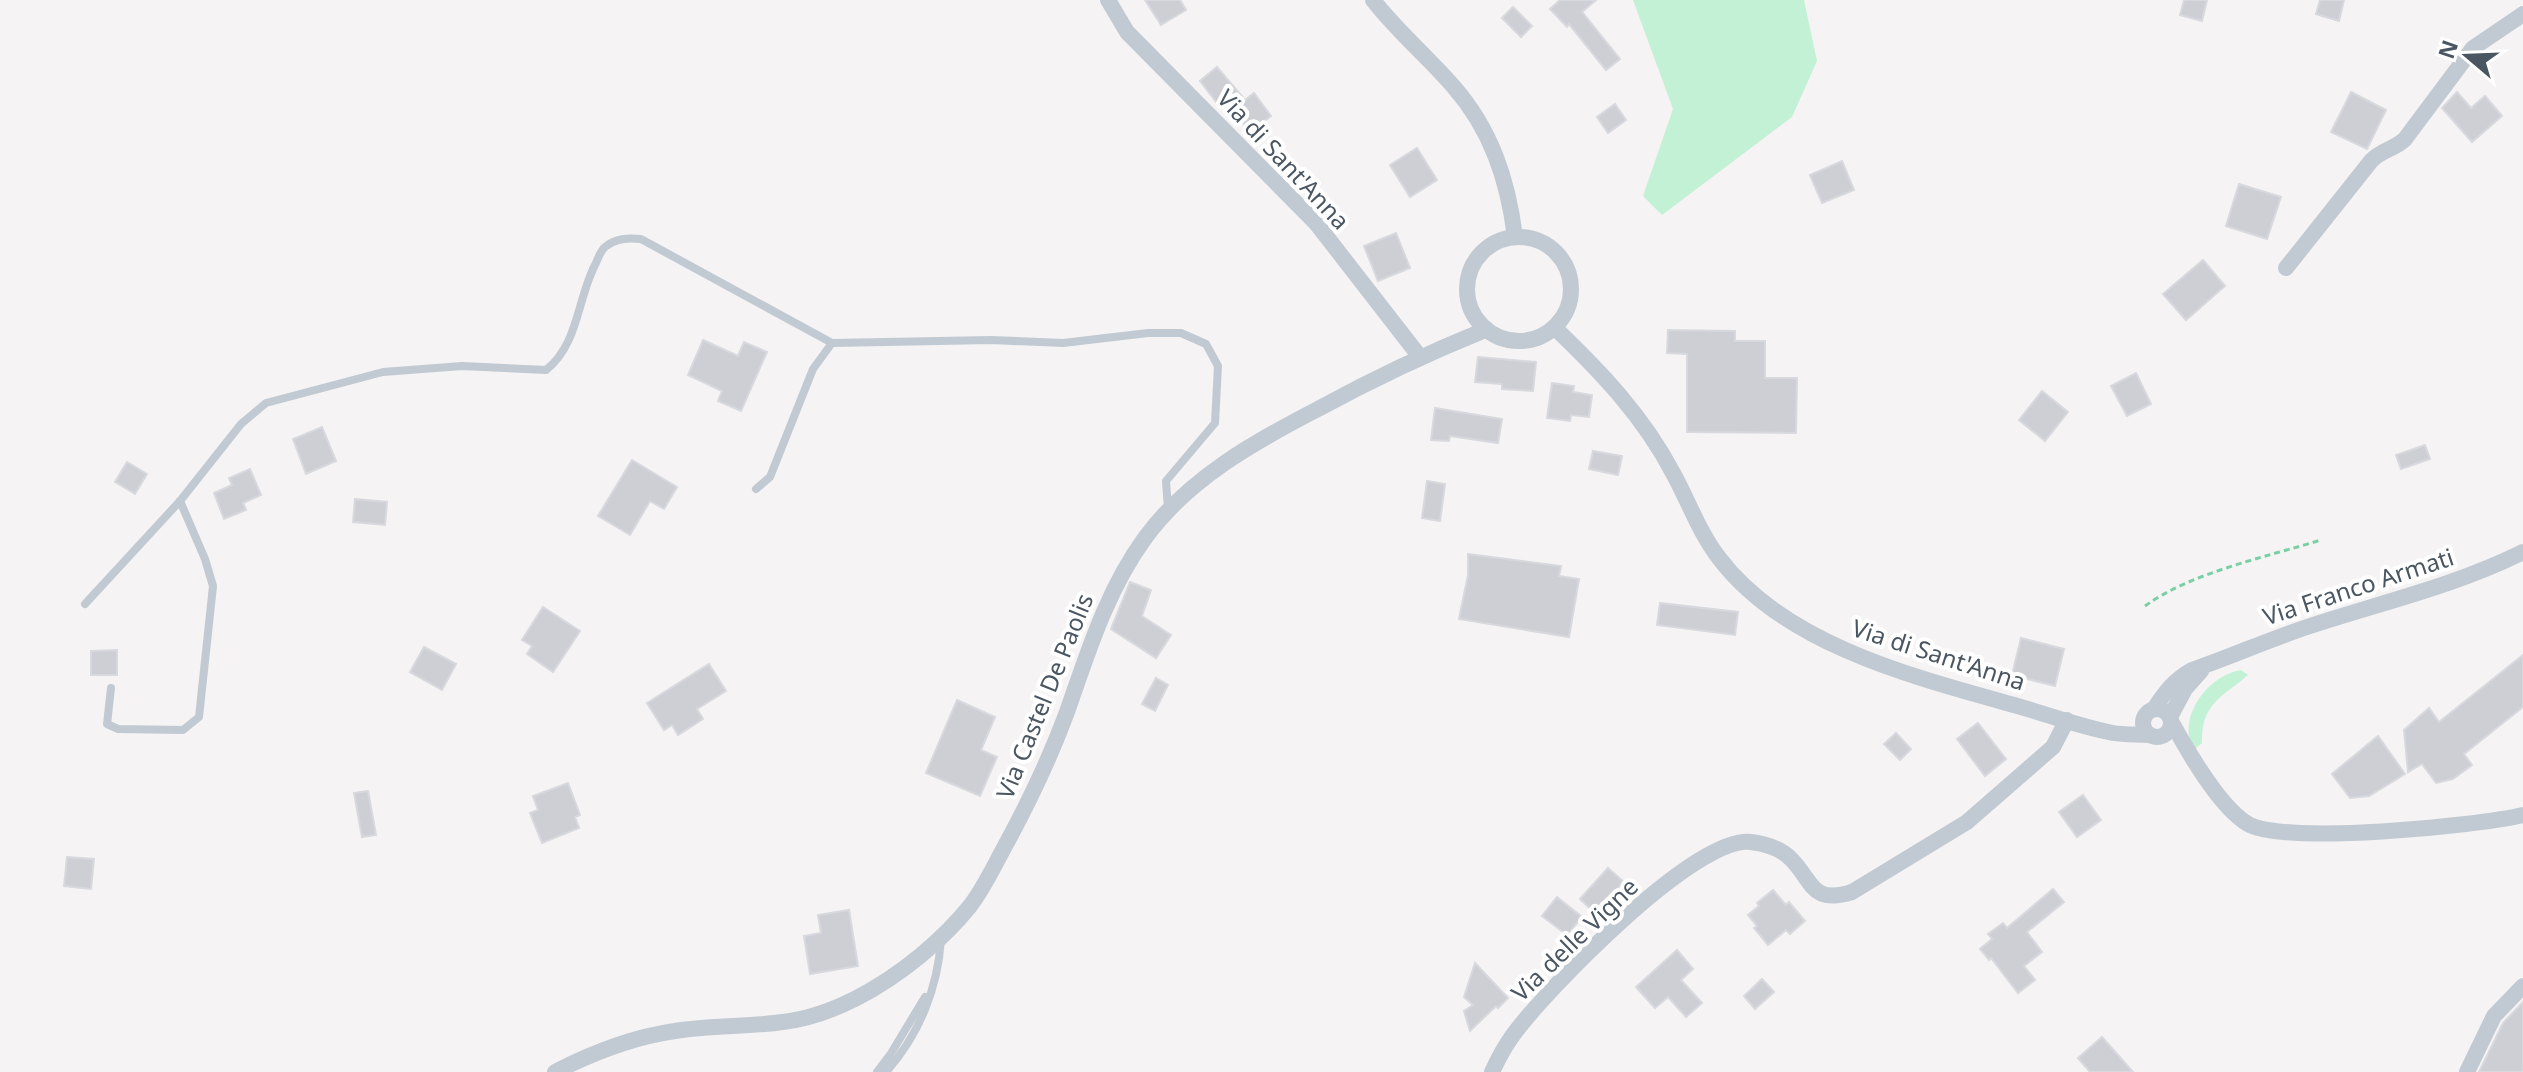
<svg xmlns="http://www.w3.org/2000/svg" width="2523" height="1072" font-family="'Noto Sans',sans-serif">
<rect width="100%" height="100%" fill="#f5f3f3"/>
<g fill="#c3f1d5">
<path d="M1633,0H1804L1817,61L1792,117L1662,215L1643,196L1673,109Z"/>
<path d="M2241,670L2248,675C2221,698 2201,704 2202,743L2194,750C2176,718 2207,676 2241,670Z"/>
</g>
<g fill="#cdcfd5" stroke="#d7d9de" stroke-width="2">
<path d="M1145,0H1180L1186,10L1161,25Z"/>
<path d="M1560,0H1596L1582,12L1620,59L1606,70L1569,24L1567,27L1550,9Z"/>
<path d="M2184,0H2207L2202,21L2180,15Z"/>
<path d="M2320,0H2344L2339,21L2316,14Z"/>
<path d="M1513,7L1532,26L1521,37L1502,18Z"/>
<path d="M1217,67L1245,100L1254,93L1271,116L1250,132L1223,98L1217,103L1200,81Z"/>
<path d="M2351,92L2386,110L2367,149L2331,132Z"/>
<path d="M2457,92L2471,108L2485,96L2502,116L2472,142L2442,108Z"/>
<path d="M1615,104L1626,120L1608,133L1597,117Z"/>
<path d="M1417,148L1437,180L1410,197L1390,165Z"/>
<path d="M1842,161L1854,190L1822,203L1810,175Z"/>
<path d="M2239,184L2281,197L2267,239L2226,226Z"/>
<path d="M1396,233L1410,268L1378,281L1364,246Z"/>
<path d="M2203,260L2225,286L2186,320L2163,294Z"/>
<path d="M1668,330L1735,331V341H1765V378H1797L1796,433L1687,432V354L1667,353Z"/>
<path d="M703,340L738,356L744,342L767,352L741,411L718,401L722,391L688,375Z"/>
<path d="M1478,357L1536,362L1533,391L1502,389V384L1475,382Z"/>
<path d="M2136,373L2151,404L2127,416L2111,386Z"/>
<path d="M1552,383L1574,386L1573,392L1592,395L1589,417L1571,415L1570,421L1547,418Z"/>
<path d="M2042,391L2068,412L2045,441L2019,420Z"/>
<path d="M1435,408L1502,419L1498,443L1450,436L1449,441L1431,440Z"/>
<path d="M322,427L336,461L306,474L293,439Z"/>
<path d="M2425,445L2430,459L2401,469L2396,455Z"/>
<path d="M1593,451L1622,456L1618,475L1589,469Z"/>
<path d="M632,460L677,487L664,509L650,501L630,535L598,516Z"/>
<path d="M127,462L147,474L135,494L115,482Z"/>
<path d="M250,469L261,495L243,503L246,510L224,519L214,493L232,485L229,478Z"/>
<path d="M1427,481L1445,484L1440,521L1422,518Z"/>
<path d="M355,499L387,502L385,525L353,522Z"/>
<path d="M1468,554L1561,566L1559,576L1579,579L1569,637L1459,619L1468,575Z"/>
<path d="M1130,582L1151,590L1142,616L1171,635L1156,658L1111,629Z"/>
<path d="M1660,603L1738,612L1735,635L1657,625Z"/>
<path d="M543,607L580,631L553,672L527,654L532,646L522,640Z"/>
<path d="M2021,638L2064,649L2055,686L2012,675Z"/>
<path d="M424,647L456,664L442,690L410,672Z"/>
<path d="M117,650V675H91V651Z"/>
<path d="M2523,655V707L2464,754L2472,765L2453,779L2436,783L2422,764L2408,772L2404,730L2429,708L2439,722Z"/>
<path d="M709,664L726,691L697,709L703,719L678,735L672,725L664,730L647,703Z"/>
<path d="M1156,678L1168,685L1155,711L1142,704Z"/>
<path d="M957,700L995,717L981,750L997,757L980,796L926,773Z"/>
<path d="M1978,723L2006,759L1985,776L1957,739Z"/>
<path d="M1896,733L1911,749L1900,760L1884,744Z"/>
<path d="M2378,736L2405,774L2369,796L2350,798L2332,774Z"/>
<path d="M568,783L580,815L575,817L579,828L542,843L530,813L538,810L533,796Z"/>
<path d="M368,791L376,835L362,837L354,793Z"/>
<path d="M2083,795L2101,820L2077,837L2059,812Z"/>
<path d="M67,857L94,859L91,889L64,886Z"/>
<path d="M1608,868L1624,882L1595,913L1580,899Z"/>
<path d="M2053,889L2064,902L2027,932L2042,952L2024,966L2035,980L2018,993L1991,958L1989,960L1980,949L1992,939L1988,934L2003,923L2007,928Z"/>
<path d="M1773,890L1786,905L1789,902L1805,921L1790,934L1786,930L1768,945L1754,928L1757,926L1748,915L1759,906L1757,903Z"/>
<path d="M1557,897L1582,917L1567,935L1542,916Z"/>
<path d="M849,910L858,966L810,974L804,936L821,933L818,915Z"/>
<path d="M1677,950L1693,969L1681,980L1702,1003L1686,1017L1668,997L1655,1008L1636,987Z"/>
<path d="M1475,963L1508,998L1498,1008L1496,1006L1470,1031L1464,1011L1473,1005L1464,997Z"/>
<path d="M1762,979L1774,992L1755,1009L1744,996Z"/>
<path d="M2523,1002V1072H2479L2503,1023Z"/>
<path d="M2102,1037L2133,1072H2090L2078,1058Z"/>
</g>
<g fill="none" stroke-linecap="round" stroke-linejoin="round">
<path stroke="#7ad0a6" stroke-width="3" stroke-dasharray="6 4" stroke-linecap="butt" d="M2145,606C2190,573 2266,557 2321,540"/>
<g stroke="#c1cad2" stroke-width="8">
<path d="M756,489L770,477L813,369L832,343L991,340L1063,343L1148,333H1181L1206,344L1218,366L1215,423L1166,481L1168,509"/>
<path d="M85,604L180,501L241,424L266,403L383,372L462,366L546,370C579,344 577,298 596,263C598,258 601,250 605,247C616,238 628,238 641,239L832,343"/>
<path d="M111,688L107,724L118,729L183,730L199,717L213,586L205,559L180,501"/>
<path d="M877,1072L890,1055L925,997"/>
<path d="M886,1072C919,1035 938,988 941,939"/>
</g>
<g stroke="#c1cad2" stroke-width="16">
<path d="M1108,0L1127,32L1316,223L1420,357"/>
<path d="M1373,0C1397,31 1427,56 1453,86C1491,129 1508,180 1515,237"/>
<circle cx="1519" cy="289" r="52"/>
<path d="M2286,268L2371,161C2381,150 2395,149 2405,139L2473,48L2523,14"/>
<path d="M1555,328C1601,372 1643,416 1673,473C1689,502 1699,532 1719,558C1785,645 1914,677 2014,705C2046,714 2080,727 2113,733C2125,735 2138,734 2150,735"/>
<circle cx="2157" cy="723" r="14"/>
<path d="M2154,709C2165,692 2174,680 2192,670C2230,657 2268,640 2307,627C2379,603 2455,586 2523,552"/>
<path d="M2170,717L2185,689L2201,671"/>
<path d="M2171,721C2187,750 2219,807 2248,824C2286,845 2476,826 2523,815"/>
<path d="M555,1072C592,1053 633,1037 675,1031C711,1025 748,1027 783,1022C833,1016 882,987 920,956C938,941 955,925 970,906C984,888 994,866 1005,846C1029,802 1050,758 1067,712C1088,652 1107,590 1145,538C1188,479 1254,442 1318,409C1373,379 1428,353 1485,330"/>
<path d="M1492,1072C1498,1059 1505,1046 1513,1035C1546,990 1696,835 1751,842C1766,844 1780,848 1790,858C1813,880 1810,905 1852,892L1967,822L2053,747L2067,720"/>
<path d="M2467,1072L2494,1016L2523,986"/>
</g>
</g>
<g text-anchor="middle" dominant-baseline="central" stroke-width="8" stroke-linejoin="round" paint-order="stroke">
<g font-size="24" fill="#4a5661" stroke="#fff">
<text transform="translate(1284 159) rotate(47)">Via di Sant'Anna</text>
<text transform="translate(2358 586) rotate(-18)">Via Franco Armati</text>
<text transform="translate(1939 654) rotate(18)">Via di Sant'Anna</text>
<text transform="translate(1044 696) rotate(-68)">Via Castel De Paolis</text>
<text transform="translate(1574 939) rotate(-44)">Via delle Vigne</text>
</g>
</g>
<g transform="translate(2467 56) rotate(289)" stroke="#ffffff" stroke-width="6" paint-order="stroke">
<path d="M0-6L14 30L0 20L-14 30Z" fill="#4a5661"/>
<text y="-12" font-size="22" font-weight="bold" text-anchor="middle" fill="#4a5661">N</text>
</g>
</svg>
